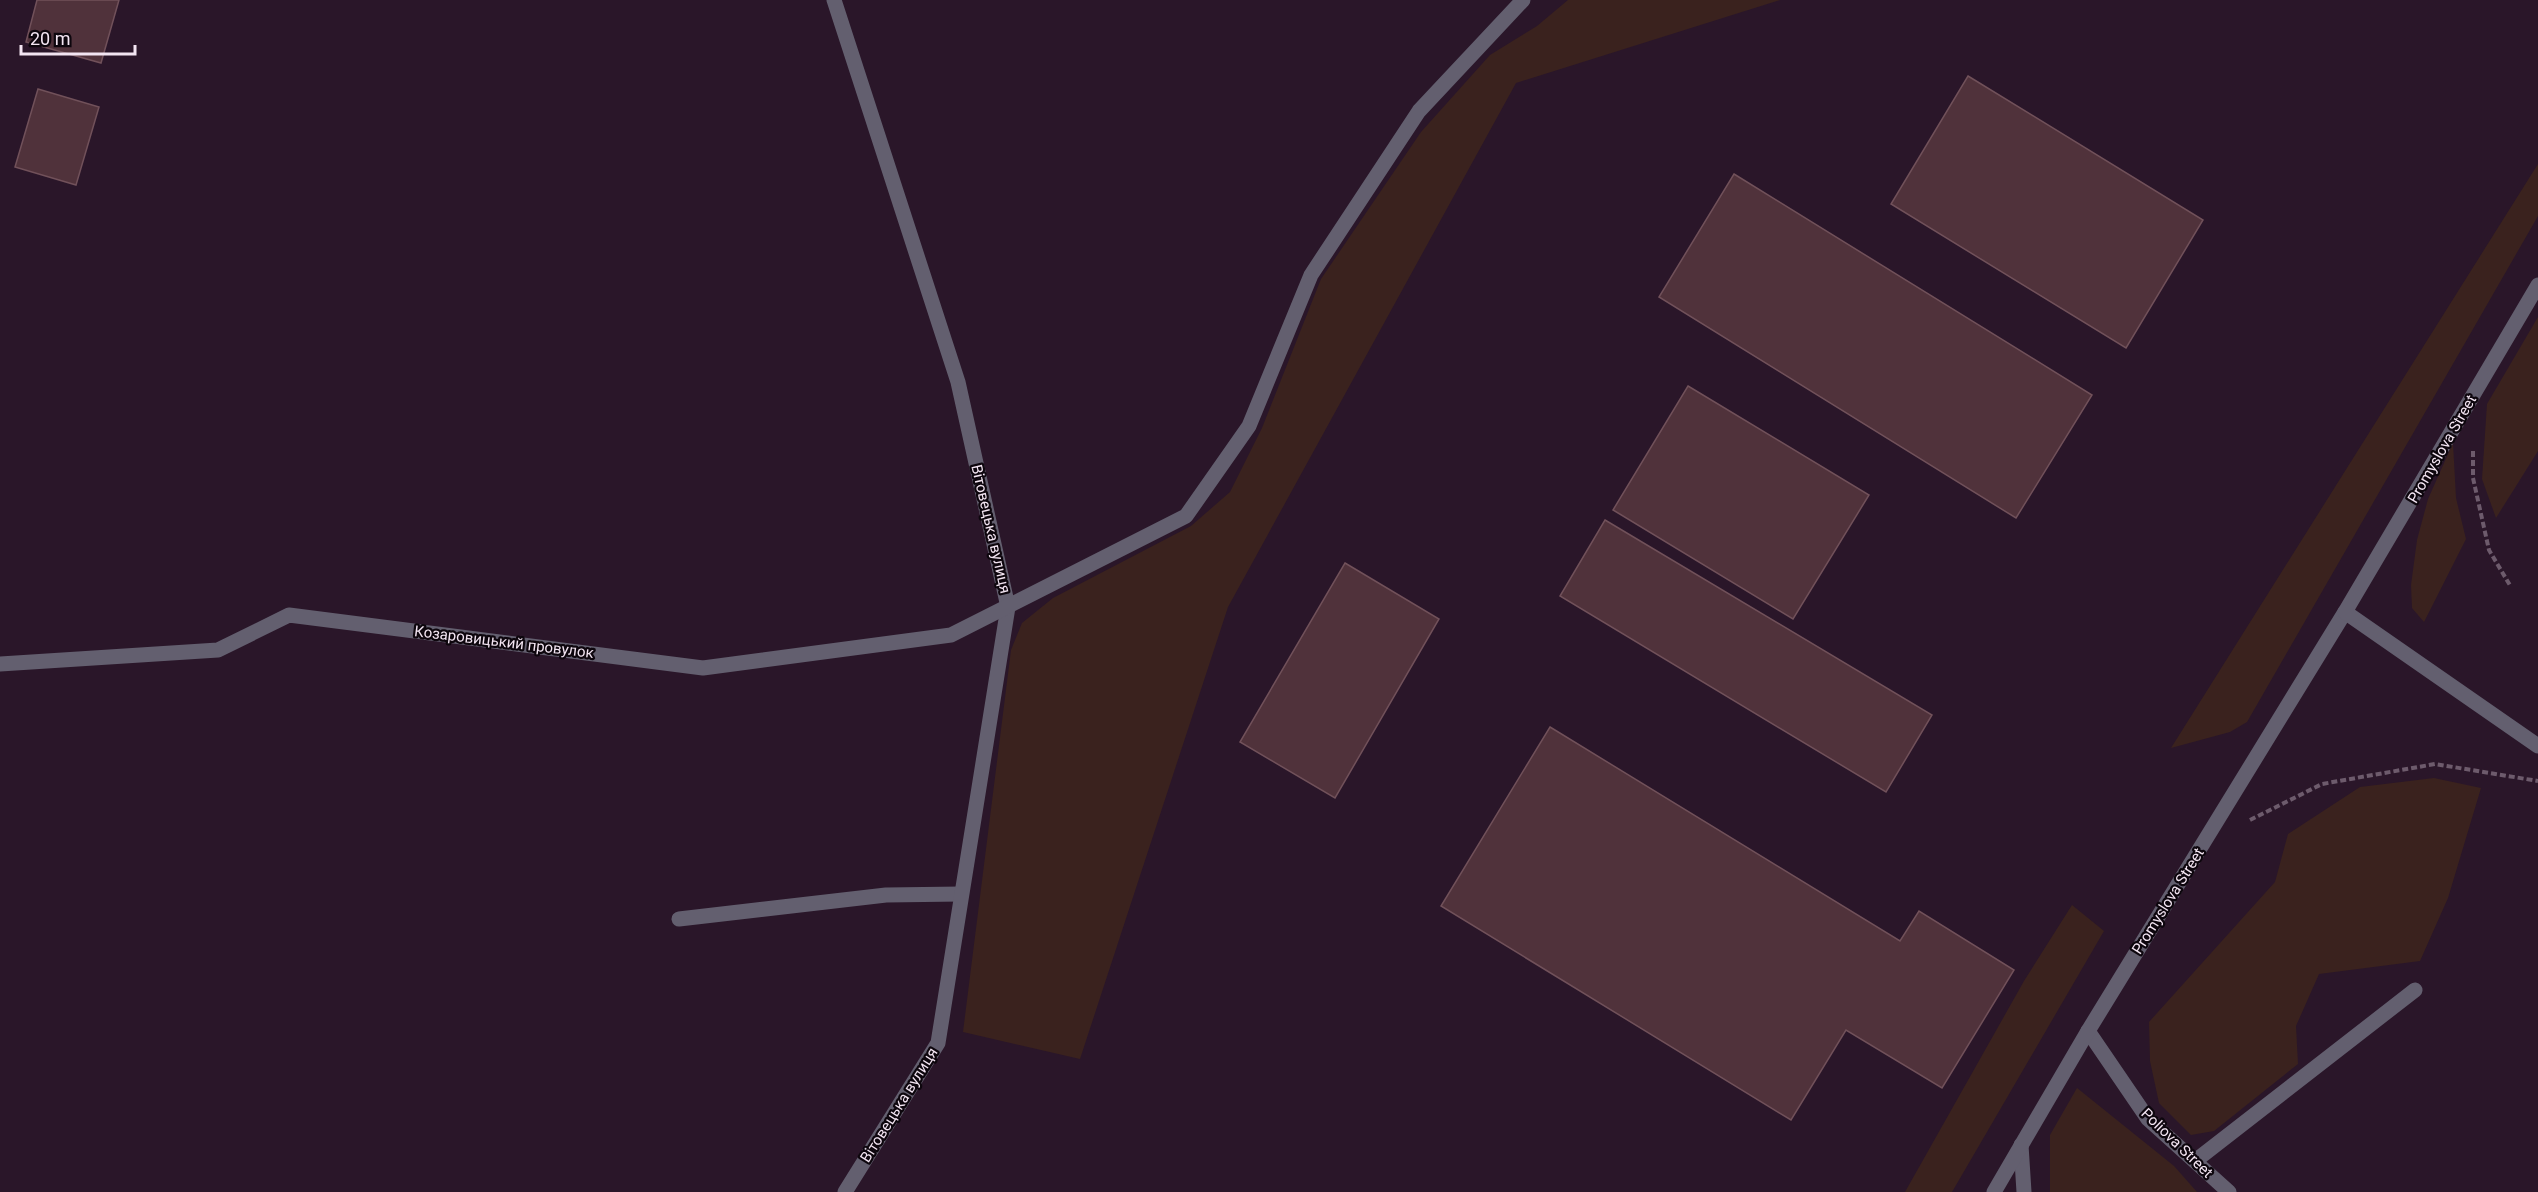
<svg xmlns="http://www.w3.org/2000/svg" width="2538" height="1192" font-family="Roboto,sans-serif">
<rect width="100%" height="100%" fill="#2a1629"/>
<g fill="#3a221e">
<path d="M1568,0H1780L1516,83L1228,607L1080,1059L963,1032L1011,650L1022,623L1053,598L1191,526L1230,492L1262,428L1321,279L1421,132L1490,55L1537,26Z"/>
<path d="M2538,164V216L2247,722L2230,732L2171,748Z"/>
<path d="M2538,317V451L2496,518L2482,479L2487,404Z"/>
<path d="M2453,443L2456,498L2466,539L2424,622L2412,608L2411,585L2417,540L2428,499Z"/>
<path d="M2434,778L2481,788L2448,898L2420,961L2319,974L2296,1026L2298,1064L2214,1131L2191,1135L2159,1103L2150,1061L2149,1022L2275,882L2288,834L2360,787Z"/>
<path d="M2072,905L2104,931L1952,1192H1905L2024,981Z"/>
<path d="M2077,1088L2174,1166L2197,1192H2050V1135Z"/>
</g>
<g fill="#50323b" stroke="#71515a" stroke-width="1.5">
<path d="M37,0H119L101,63L26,42Z"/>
<path d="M1968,76L2203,220L2126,348L1891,204Z"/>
<path d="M38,89L99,107L76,185L15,167Z"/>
<path d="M1734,174L2092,395L2016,518L1659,297Z"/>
<path d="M1688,386L1869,495L1793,619L1613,510Z"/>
<path d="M1605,520L1932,715L1886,792L1560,596Z"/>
<path d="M1345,563L1439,619L1335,798L1240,742Z"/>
<path d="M1550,727L1900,941L1919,911L2014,970L1942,1088L1846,1030L1791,1120L1441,906Z"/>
</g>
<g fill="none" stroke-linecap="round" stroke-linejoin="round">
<g stroke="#6d5b6c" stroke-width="4" stroke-dasharray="6 3" stroke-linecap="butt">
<path d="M2473,451V478L2489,550L2511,587"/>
<path d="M2250,820L2322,784L2435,764L2538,781"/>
</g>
<g stroke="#635f6f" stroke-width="15">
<path d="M679,919L886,895L961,894"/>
<path d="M2195,1161L2415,990"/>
</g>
<g stroke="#635f6f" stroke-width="15">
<path d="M834,0L958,382L1008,607L938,1043L845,1192"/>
<path d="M0,664L218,650L289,615L703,668L951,635L1186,516L1249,426L1311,275L1419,111L1523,0"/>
<path d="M2088,1031L2148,1119L2229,1192"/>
<path d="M2021,1145L2024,1192"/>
<path d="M1994,1192L2088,1031L2345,612"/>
</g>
<path stroke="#635f6f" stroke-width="15" d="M2538,285L2345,612L2538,746"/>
</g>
<g text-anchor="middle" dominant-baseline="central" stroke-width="4.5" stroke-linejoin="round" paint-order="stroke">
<g font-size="15" fill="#f3e5f2" stroke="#0d060d">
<text transform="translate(2442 449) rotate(-60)">Promyslova Street</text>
<text transform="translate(991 529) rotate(77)">Вітовецька вулиця</text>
<text transform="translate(504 642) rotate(7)">Козаровицький провулок</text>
<text transform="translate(2168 901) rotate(-58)">Promyslova Street</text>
<text transform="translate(899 1105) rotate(-58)">Вітовецька вулиця</text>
<text transform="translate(2177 1143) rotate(44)">Poliova Street</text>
</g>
</g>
<path d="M21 45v9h114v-9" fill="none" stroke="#f3e5f2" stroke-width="3"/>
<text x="30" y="45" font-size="18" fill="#f3e5f2" stroke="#0d060d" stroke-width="4.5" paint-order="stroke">20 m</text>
</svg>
